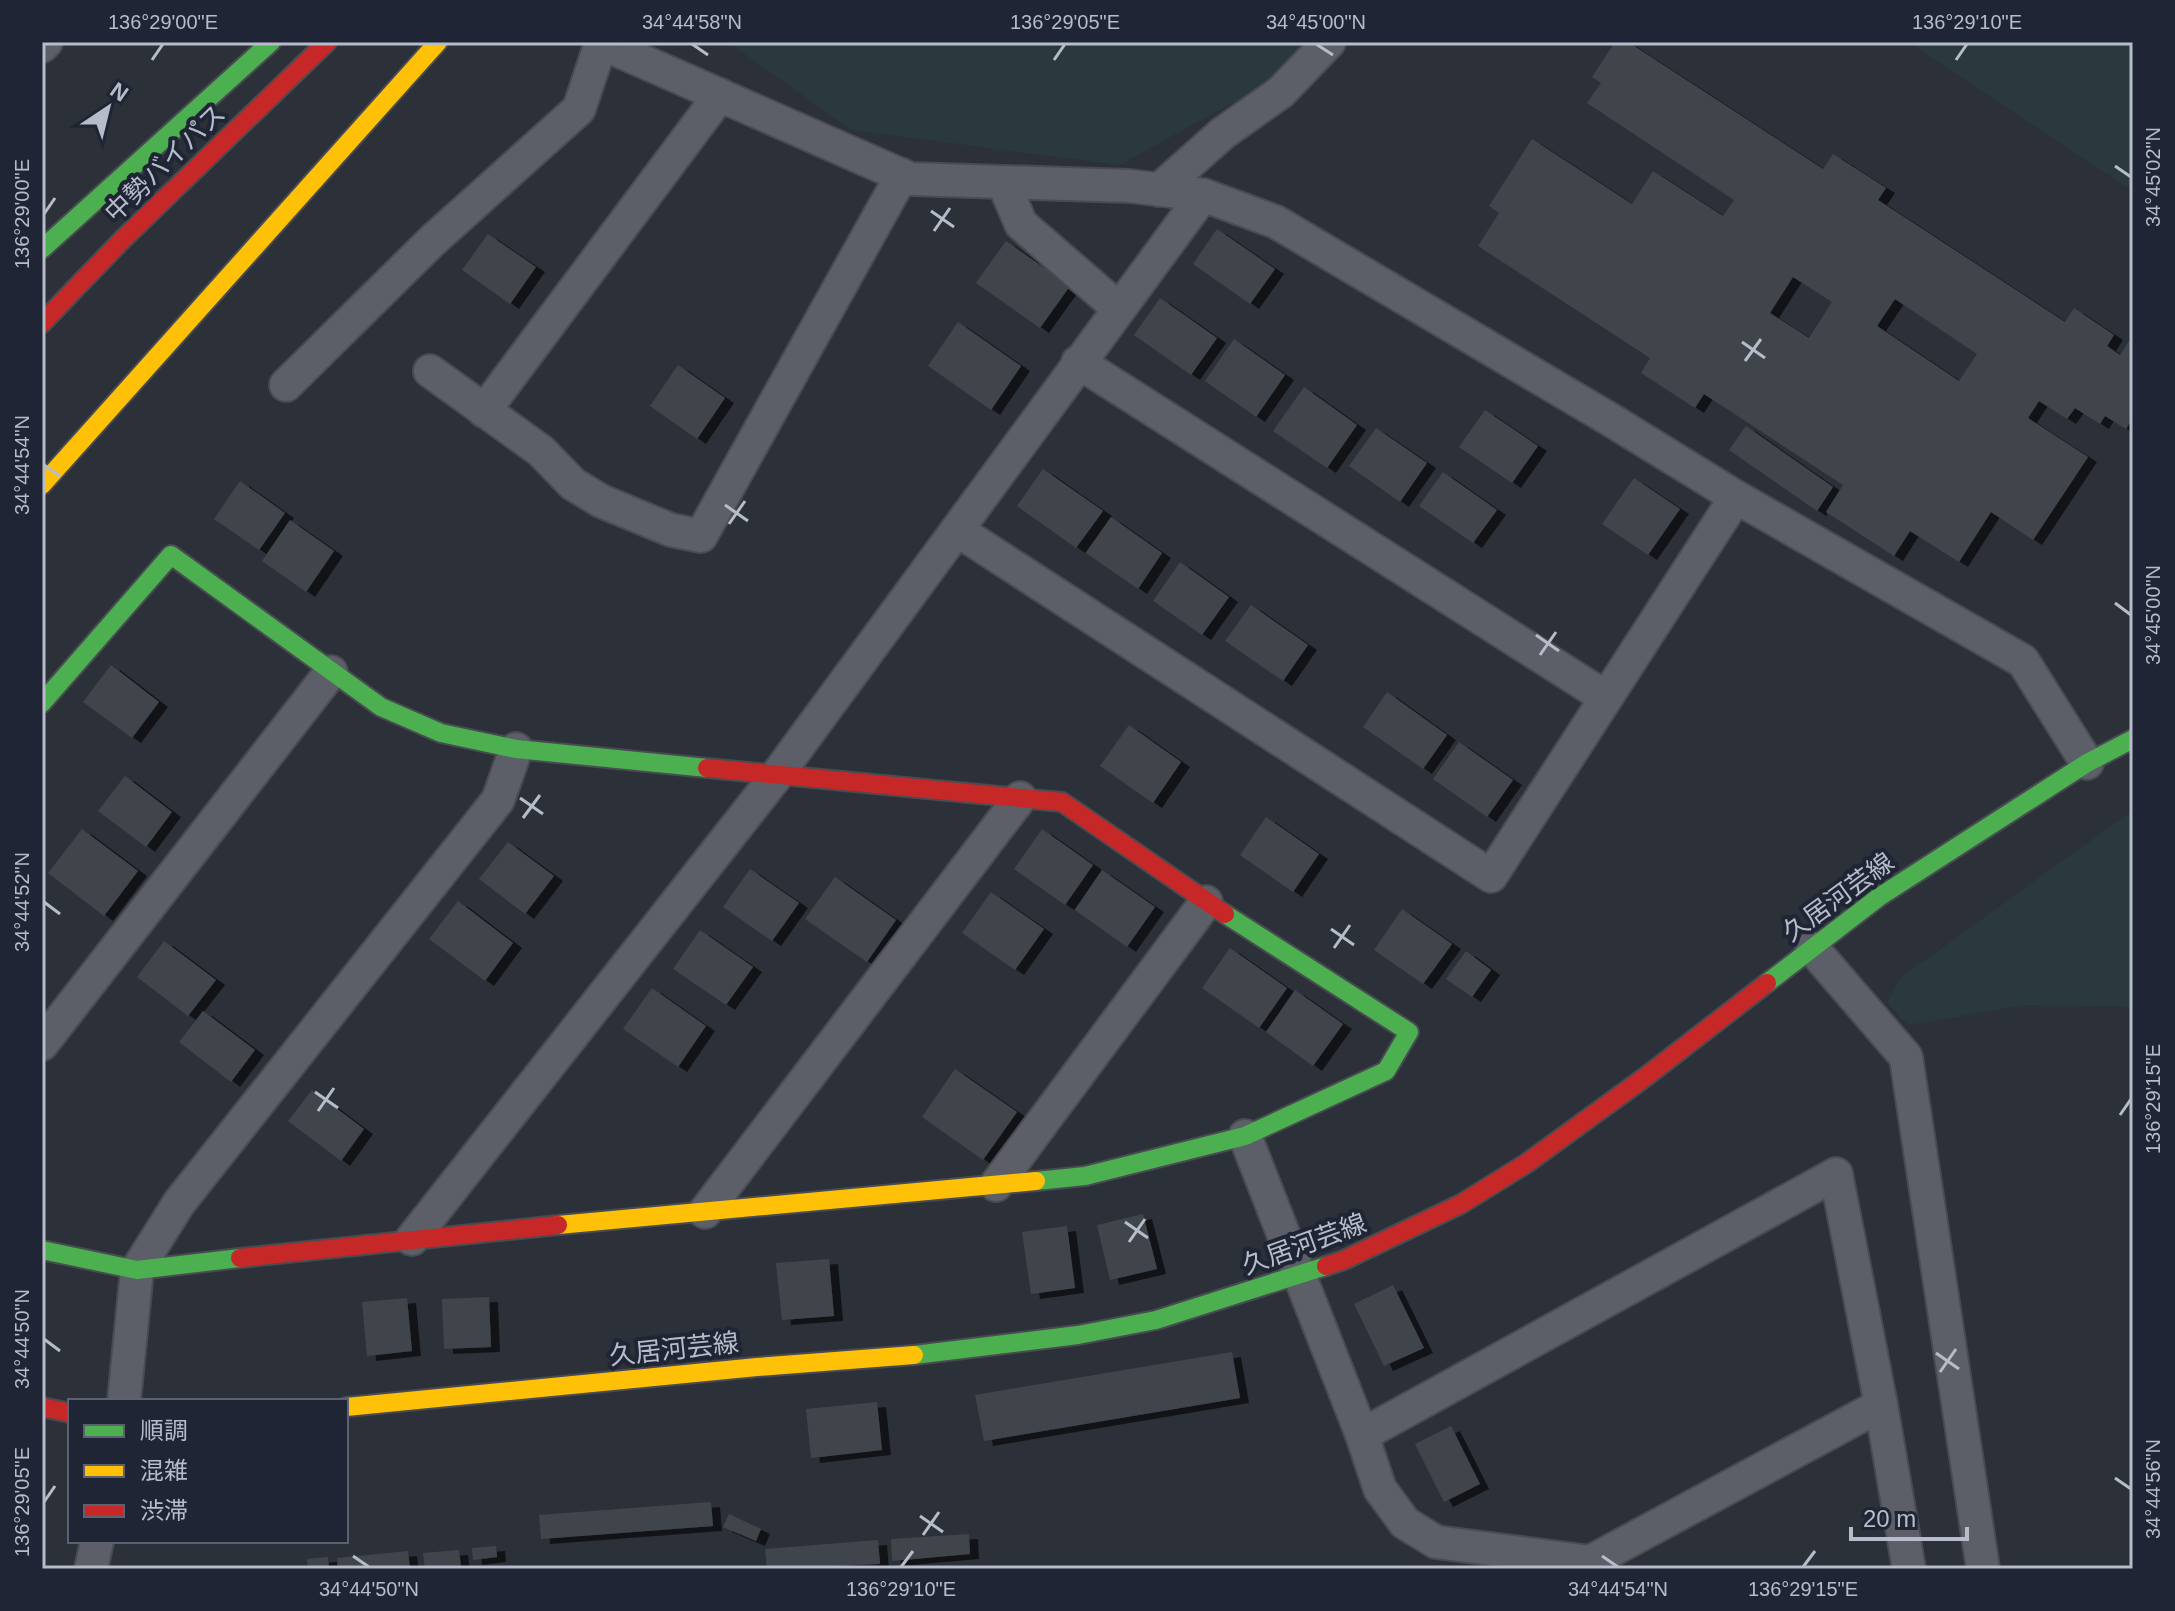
<svg xmlns="http://www.w3.org/2000/svg" width="2175" height="1611" font-family="Helvetica,'Noto Sans JP',sans-serif">
<defs>
<filter id="shadow"><feDropShadow dx="9" dy="5" stdDeviation="0" flood-color="#0009"/></filter>
</defs>
<rect width="100%" height="100%" fill="#2c3038"/>
<g fill="#29393e">
<path d="M728,42H1306L1277,79L1119,165L851,130Z"/>
<path d="M1909,42H2133V191Z"/>
<path d="M2133,810V1007L2026,1005L1908,1025L1887,1003L1900,978Z"/>
</g>
<g fill="#41454c" fill-rule="evenodd" filter="url(#shadow)">
<path d="M1615,42L1624,45L1628,42L1823,169L1833,154L1886,188L1878,200L2065,322L2074,308L2114,335L2107,346L2120,355L2130,340L2133,342V418L2126,429L2105,416L2100,424L2075,408L2067,419L2039,401L2028,418L2088,457L2033,540L1991,512L1959,562L1910,531L1894,556L1826,512L1843,485L1704,394L1695,408L1641,373L1650,358L1478,246L1499,213L1489,206L1532,139L1632,204L1653,171L1723,216L1734,200L1587,103L1601,83L1592,77ZM1793,277L1832,302L1809,338L1770,313ZM1895,299L1977,354L1959,381L1877,326Z"/>
<path d="M1217,229L1275,269L1250,304L1193,264Z"/>
<path d="M488,234L536,267L510,304L462,270Z"/>
<path d="M1006,241L1070,286L1040,328L976,283Z"/>
<path d="M1160,298L1217,338L1191,375L1134,335Z"/>
<path d="M958,322L1021,366L991,410L928,366Z"/>
<path d="M1234,339L1285,375L1256,417L1205,381Z"/>
<path d="M678,365L725,398L697,439L650,406Z"/>
<path d="M1304,387L1357,425L1327,468L1273,431Z"/>
<path d="M1485,410L1538,446L1512,483L1459,447Z"/>
<path d="M1746,426L1833,487L1817,511L1729,450Z"/>
<path d="M1376,428L1427,463L1400,502L1349,466Z"/>
<path d="M1043,469L1103,511L1076,548L1017,506Z"/>
<path d="M1443,472L1497,510L1473,543L1419,506Z"/>
<path d="M1634,478L1680,509L1648,555L1602,524Z"/>
<path d="M240,481L285,513L259,550L214,519Z"/>
<path d="M1111,517L1162,553L1138,589L1086,553Z"/>
<path d="M290,520L334,551L306,592L262,561Z"/>
<path d="M1180,562L1229,597L1202,635L1153,601Z"/>
<path d="M1251,605L1308,645L1283,681L1225,641Z"/>
<path d="M111,665L159,702L132,738L83,702Z"/>
<path d="M1387,692L1447,735L1423,769L1363,727Z"/>
<path d="M1129,725L1181,762L1153,803L1100,766Z"/>
<path d="M1459,742L1513,780L1487,817L1433,779Z"/>
<path d="M125,776L172,812L146,847L98,811Z"/>
<path d="M1266,817L1319,854L1293,892L1240,855Z"/>
<path d="M82,829L138,871L104,916L48,873Z"/>
<path d="M1042,829L1093,865L1065,905L1014,869Z"/>
<path d="M508,842L554,876L525,914L479,879Z"/>
<path d="M750,869L799,903L772,941L723,907Z"/>
<path d="M1102,870L1155,907L1127,947L1075,910Z"/>
<path d="M835,877L896,920L867,962L805,919Z"/>
<path d="M991,892L1044,929L1015,970L962,933Z"/>
<path d="M458,901L513,943L485,981L429,939Z"/>
<path d="M1402,909L1452,944L1423,984L1374,950Z"/>
<path d="M700,930L753,967L726,1005L673,969Z"/>
<path d="M164,941L216,980L188,1016L137,977Z"/>
<path d="M1230,948L1287,988L1259,1028L1202,988Z"/>
<path d="M1466,951L1491,970L1472,997L1446,979Z"/>
<path d="M652,988L706,1026L678,1067L623,1029Z"/>
<path d="M1295,990L1343,1024L1313,1066L1266,1032Z"/>
<path d="M203,1011L255,1050L231,1082L179,1042Z"/>
<path d="M955,1069L1017,1112L983,1160L922,1117Z"/>
<path d="M312,1090L364,1129L341,1161L288,1121Z"/>
<path d="M1143,1214L1157,1269L1110,1280L1097,1225Z"/>
<path d="M1067,1226L1075,1288L1031,1294L1022,1232Z"/>
<path d="M829,1259L834,1316L782,1320L776,1263Z"/>
<path d="M1393,1285L1424,1348L1384,1366L1354,1304Z"/>
<path d="M489,1297L491,1347L444,1349L442,1299Z"/>
<path d="M407,1298L412,1351L367,1356L362,1302Z"/>
<path d="M1232,1352L1240,1398L984,1441L975,1395Z"/>
<path d="M877,1402L882,1450L811,1458L806,1409Z"/>
<path d="M1451,1426L1480,1484L1444,1502L1415,1444Z"/>
<path d="M711,1502L713,1526L541,1539L539,1515Z"/>
<path d="M729,1514L761,1529L756,1541L723,1527Z"/>
<path d="M969,1534L970,1554L892,1561L891,1539Z"/>
<path d="M878,1540L880,1564L767,1569L765,1549Z"/>
<path d="M496,1546L497,1557L473,1560L472,1548Z"/>
<path d="M459,1550L461,1567L425,1569L423,1553Z"/>
<path d="M408,1551L410,1569H338L337,1558Z"/>
<path d="M328,1557L329,1569H308L307,1559Z"/>
</g>
<g fill="none" stroke-linecap="round" stroke-linejoin="round">
<defs>
<g id="street">
<path d="M599,42L910,179L1130,186L1203,195L1276,222L1611,420L1736,497L2023,661L2087,763"/>
<path d="M42,46L46,42"/>
<path d="M1003,182L1021,224L1118,308"/>
<path d="M1159,190L1223,133L1281,92L1329,42"/>
<path d="M1078,362L1605,697"/>
<path d="M430,371L541,451L573,484L601,501L671,530L701,536L902,175"/>
<path d="M286,385L432,241L579,109L601,43"/>
<path d="M484,411L720,95"/>
<path d="M957,530L1491,876L1736,497"/>
<path d="M1812,948L1906,1057L1983,1569"/>
<path d="M42,1044L331,672"/>
<path d="M1245,1136L1362,1435L1836,1174L1881,1405L1909,1569"/>
<path d="M996,1185L1206,902"/>
<path d="M705,1212L1020,798"/>
<path d="M412,1239L777,775L1203,195"/>
<path d="M124,1401L137,1270L179,1203L498,800L516,749"/>
<path d="M1362,1435L1380,1489L1405,1523L1436,1542L1590,1562L1601,1569"/>
<path d="M1590,1562L1881,1405"/>
<path d="M91,1569L97,1541"/>
</g>
<g id="fast">
<path d="M42,249L271,42"/>
<path d="M42,703L171,555L381,707L441,733L516,749L707,768"/>
<path d="M1767,983L1879,897L2087,763L2133,739"/>
<path d="M1036,1181L1085,1176L1245,1136L1386,1071L1409,1032L1225,914"/>
<path d="M42,1250L137,1270L240,1258"/>
<path d="M914,1355L1078,1335L1156,1320L1326,1266"/>
</g>
<g id="slow">
<path d="M42,485L438,42"/>
<path d="M558,1225L1036,1181"/>
<path d="M346,1407L757,1367L914,1355"/>
</g>
<g id="jam">
<path d="M42,323L122,240L327,42"/>
<path d="M707,768L1062,802L1225,914"/>
<path d="M240,1258L558,1225"/>
<path d="M1326,1266L1344,1260L1461,1204L1527,1163L1644,1078L1767,983"/>
<path d="M42,1407L70,1413"/>
</g>
</defs>
<use href="#street" stroke="#484b51" stroke-width="36"/>
<use href="#fast" stroke="#484b51" stroke-width="22"/>
<use href="#slow" stroke="#484b51" stroke-width="22"/>
<use href="#jam" stroke="#484b51" stroke-width="22"/>
<use href="#street" stroke="#5c5f67" stroke-width="32"/>
<use href="#fast" stroke="#4caf50" stroke-width="18"/>
<use href="#slow" stroke="#ffc107" stroke-width="18"/>
<use href="#jam" stroke="#c62828" stroke-width="18"/>
</g>
<path fill="none" stroke="#b6bcc9" stroke-width="3" d="M692,44L708,55M1316,44L1333,55M152,60L163,44M1054,60L1065,44M1956,60L1967,44M2115,166L2131,177M931,211L954,227M44,214L55,198M934,231L950,208M1742,342L1765,358M1745,361L1761,339M44,465L60,476M725,505L748,521M729,524L745,501M2115,603L2131,615M1536,635L1559,651M1540,655L1556,632M520,798L543,814M523,818L540,795M44,902L60,914M1331,929L1354,945M1334,948L1350,925M315,1092L338,1108M318,1111L334,1088M2120,1115L2131,1099M1125,1222L1148,1238M1129,1242L1145,1219M44,1339L60,1351M1936,1353L1959,1369M1940,1372L1956,1349M2115,1478L2131,1489M44,1502L55,1486M920,1516L943,1532M923,1535L939,1512M353,1556L369,1567M1602,1556L1618,1567M901,1567L913,1551M1803,1567L1815,1551"/>
<g text-anchor="middle" dominant-baseline="central" stroke-width="8" stroke-linejoin="round" paint-order="stroke">
<g font-size="26" fill="#b6bcc9" stroke="#1f2534">
<text transform="translate(165 163) rotate(-44)">中勢バイパス</text>
<text transform="translate(1838 897) rotate(-36)">久居河芸線</text>
<text transform="translate(1304 1244) rotate(-20)">久居河芸線</text>
<text transform="translate(674 1349) rotate(-6)">久居河芸線</text>
</g>
</g>
<rect width="2175" height="1611" fill="none" stroke="#1f2534" stroke-width="88"/>
<rect x="68" y="1399" width="280" height="144" fill="#1f2534" stroke="#5b6170" stroke-width="2"/>
<rect x="84" y="1425" width="40" height="12" fill="#4caf50" stroke="#5b6170" stroke-width="2"/>
<text x="140" y="1439" font-size="24" fill="#b6bcc9">順調</text>
<rect x="84" y="1465" width="40" height="12" fill="#ffc107" stroke="#5b6170" stroke-width="2"/>
<text x="140" y="1479" font-size="24" fill="#b6bcc9">混雑</text>
<rect x="84" y="1505" width="40" height="12" fill="#c62828" stroke="#5b6170" stroke-width="2"/>
<text x="140" y="1519" font-size="24" fill="#b6bcc9">渋滞</text>
<g transform="translate(108 108) rotate(35)" stroke="#1f2534" stroke-width="6" paint-order="stroke">
<path d="M0-6L14 30L0 20L-14 30Z" fill="#b6bcc9"/>
<text y="-12" font-size="22" font-weight="bold" text-anchor="middle" fill="#b6bcc9">N</text>
</g>
<path d="M1851 1527v12h116v-12" fill="none" stroke="#b6bcc9" stroke-width="4"/>
<text x="1863" y="1527" font-size="24" fill="#b6bcc9" stroke="#1f2534" stroke-width="6" paint-order="stroke">20 m</text>
<rect x="44" y="44" width="2087" height="1523" fill="none" stroke="#b6bcc9" stroke-width="3"/>
<g font-size="20" text-anchor="middle" fill="#b6bcc9">
<text x="163" y="29">136°29'00"E</text>
<text x="692" y="29">34°44'58"N</text>
<text x="1065" y="29">136°29'05"E</text>
<text x="1316" y="29">34°45'00"N</text>
<text x="1967" y="29">136°29'10"E</text>
<text transform="translate(2153 177) rotate(-90)" y="7">34°45'02"N</text>
<text transform="translate(22 214) rotate(-90)" y="7">136°29'00"E</text>
<text transform="translate(22 465) rotate(-90)" y="7">34°44'54"N</text>
<text transform="translate(2153 615) rotate(-90)" y="7">34°45'00"N</text>
<text transform="translate(22 902) rotate(-90)" y="7">34°44'52"N</text>
<text transform="translate(2153 1099) rotate(-90)" y="7">136°29'15"E</text>
<text transform="translate(22 1339) rotate(-90)" y="7">34°44'50"N</text>
<text transform="translate(2153 1489) rotate(-90)" y="7">34°44'56"N</text>
<text transform="translate(22 1502) rotate(-90)" y="7">136°29'05"E</text>
<text x="369" y="1596">34°44'50"N</text>
<text x="901" y="1596">136°29'10"E</text>
<text x="1618" y="1596">34°44'54"N</text>
<text x="1803" y="1596">136°29'15"E</text>
</g>
</svg>
